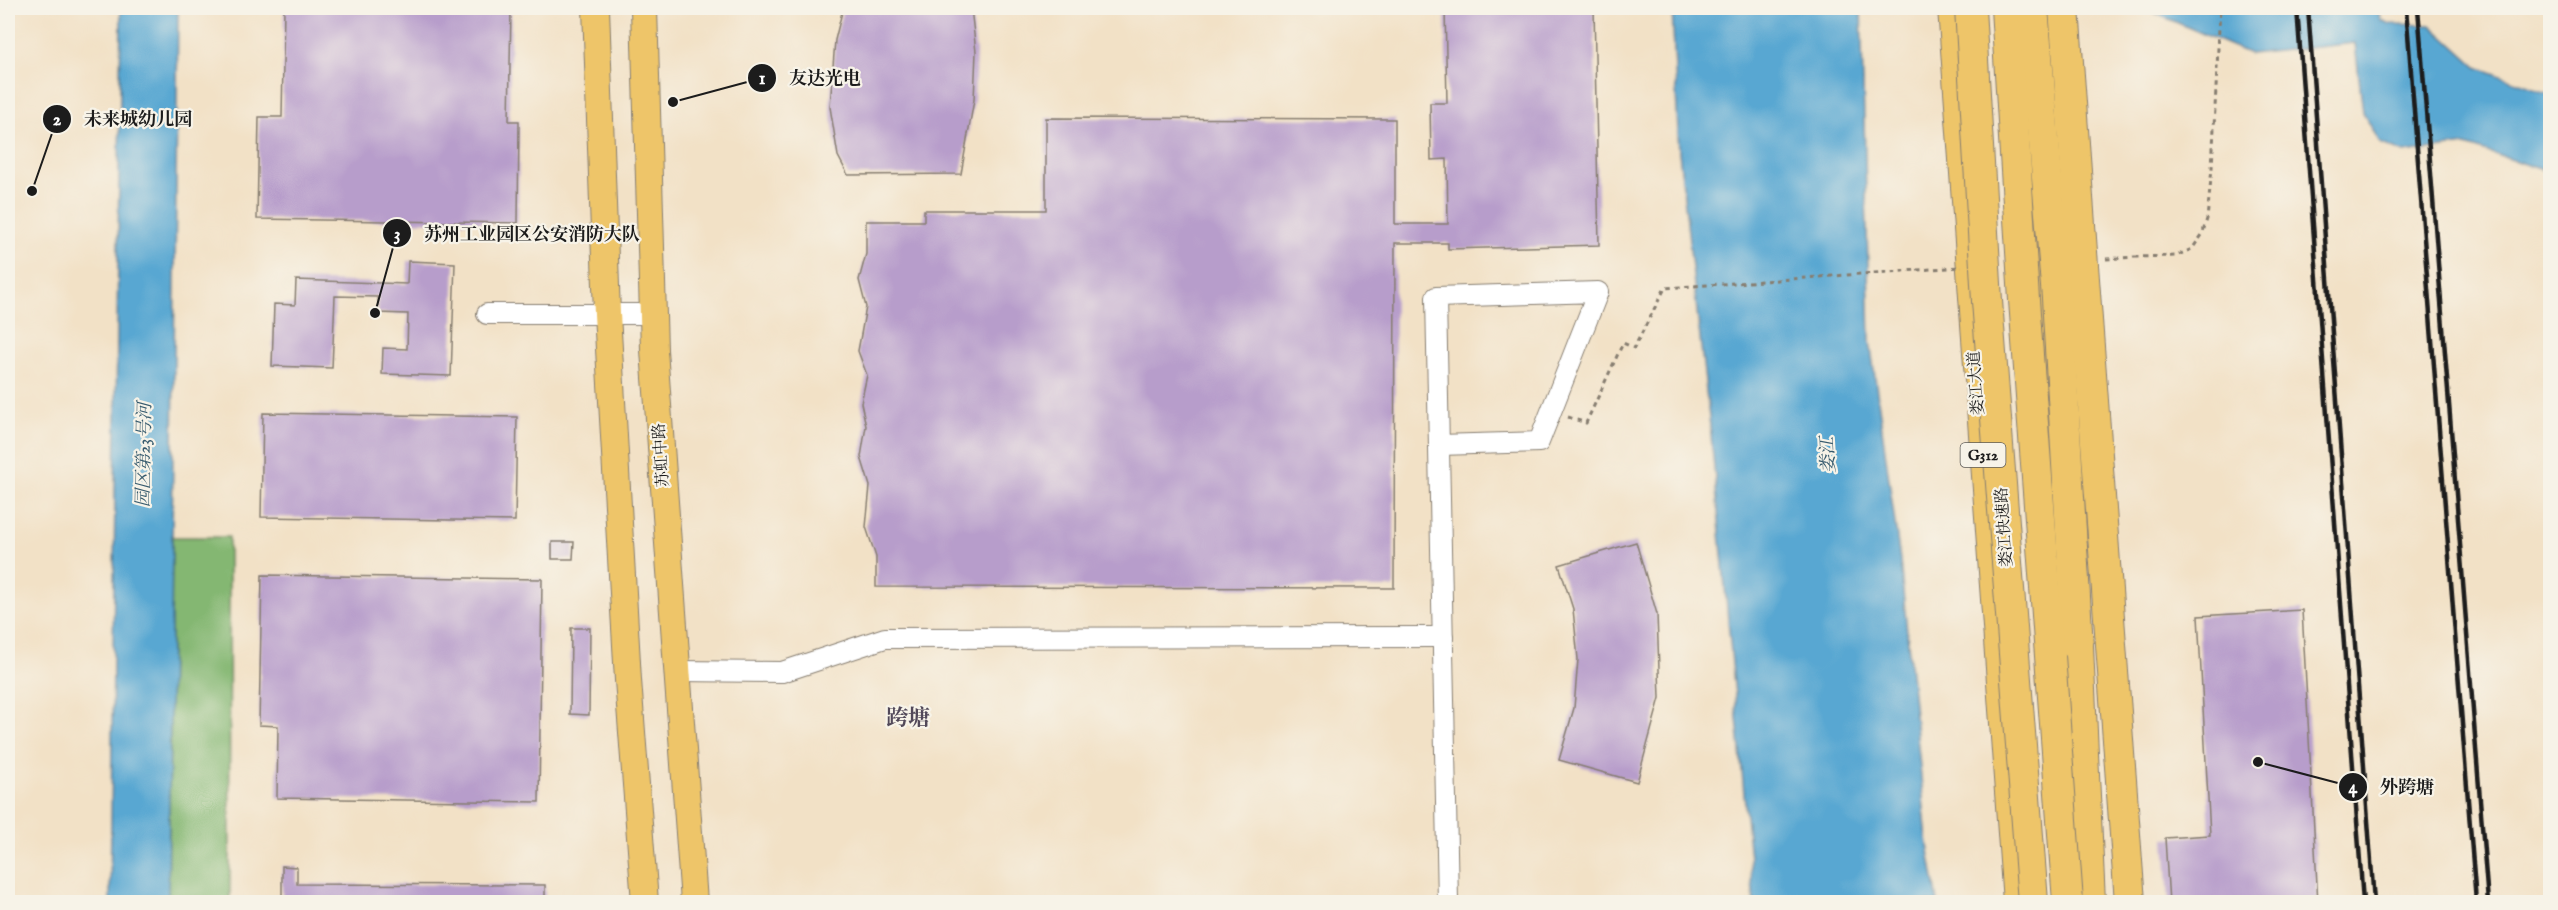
<svg xmlns="http://www.w3.org/2000/svg" width="2558" height="910" font-family="'IM FELL English','Noto Serif SC',serif">
<rect width="100%" height="100%" fill="#f7f3e8"/>
<filter id="ink" filterUnits="userSpaceOnUse"><feTurbulence type="fractalNoise" baseFrequency=".0167" numOctaves="2"/><feDisplacementMap in="SourceGraphic" scale="12" xChannelSelector="R" yChannelSelector="G"/><feConvolveMatrix kernelMatrix="1 2 1 2 8 2 1 2 1" color-interpolation-filters="sRGB"/></filter>
<filter id="wash" filterUnits="userSpaceOnUse"><feTurbulence type="fractalNoise" baseFrequency=".008" numOctaves="4" result="noise"/><feDisplacementMap in="SourceGraphic" scale="24" xChannelSelector="R" yChannelSelector="G"/><feGaussianBlur stdDeviation="1.35" result="paint"/><feColorMatrix in="noise" values="0 0 0 0 0 0 0 0 0 0 0 0 0 0 0 0 0 1.4 0 .05"/><feComposite in="paint" operator="in"/></filter>
<g filter="url(#wash)">
<rect width="100%" height="100%" fill="#f2e1c6"/>
<path fill="#84b772" stroke="#506a47" stroke-width="1.5" d="M172,537H229L230,902H168Z"/>
<g fill="#59a7d2" stroke="#3a6277" stroke-width="1.5">
<path d="M121,8H178L168,902H110Z"/>
<path d="M1672,8H1861L1870,341L1900,560L1927,839L1938,902H1754L1711,435L1679,152Z"/>
<path d="M2143,8H2377L2381,20L2390,24L2431,25L2477,67L2550,94V172L2466,145L2404,153L2380,143L2363,112L2355,43L2250,54Z"/>
</g>
<g id="blocks">
<g fill="#b79dcb">
<path d="M284,8H511L509,121H519L518,223L257,219L259,117H282Z"/>
<path d="M843,8H971L976,52L974,100L961,174L848,175L838,156L830,107L835,40Z"/>
<path d="M1445,8H1594L1599,245L1448,249V243H1395L1394,588L876,587V557L866,527L870,486L861,457L866,426L861,403L867,375L858,351L866,307L859,280L866,254V221H924V210H1046V118L1395,119V224H1448L1447,159L1431,160L1430,103H1447Z"/>
<path d="M408,261L455,263L451,376L382,374L383,348L407,349L408,314L378,313V297L335,296L332,368L272,366L274,304L295,305L296,280L407,284Z"/>
<path d="M263,413L517,417L515,521L261,517Z"/>
<path d="M552,542H574L573,559H552Z"/>
<path d="M1636,542L1657,614L1660,698L1637,782L1559,760L1574,708L1578,659L1573,609L1559,565Z"/>
<path d="M262,575L542,579L539,802L277,798L278,726L259,725Z"/>
<path d="M2302,610L2318,903H2169L2165,838L2210,835L2198,616Z"/>
<path d="M571,628H590L589,715L570,714Z"/>
<path d="M282,866L297,867V884L545,885V903L282,902Z"/>
</g>
</g>
</g>
<g filter="url(#ink)">
<use href="#blocks" fill-opacity="0" stroke="#877e71" stroke-width="1.5"/>
<g fill="none" stroke-linecap="round" stroke-linejoin="round">
<defs>
<g id="minor">
<path d="M487,314H652"/>
<path d="M1439,445L1539,442L1598,292L1436,297L1448,902"/>
<path d="M678,671L782,672L885,638L1443,637"/>
</g>
<g id="major">
<path d="M596,8L607,314L628,680L645,902"/>
<path d="M644,8L654,350L694,902"/>
<path d="M1951,8L2016,902"/>
<path d="M2029,131L2039,299L2056,519"/>
</g>
<path id="highway" d="M2078,647L2090,902"/>
</defs>
<use href="#minor" stroke="#877e71" stroke-width="22"/>
<use href="#major" stroke="#877e71" stroke-width="28"/>
<use href="#highway" stroke="#877e71" stroke-width="32"/>
<g stroke="#877e71" stroke-width="3" stroke-dasharray="4.5 4.5" stroke-linecap="butt">
<path d="M2134,257L2176,256L2192,249L2202,235L2207,219L2212,168L2220,8"/>
<path d="M1568,417L1586,423L1623,343L1634,348L1665,288L1917,270"/>
</g>
<use href="#minor" stroke="#fff" stroke-width="20"/>
<use href="#major" stroke="#eec569" stroke-width="26"/>
<use href="#highway" stroke="#eec569" stroke-width="30"/>
<g stroke="#1c1c1c" stroke-width="4.5">
<path d="M2297,8L2363,902"/>
<path d="M2308,8L2374,902"/>
<path d="M2406,8L2476,902"/>
<path d="M2418,8L2488,902"/>
</g>
<defs>
<g id="highway-bridge">
<path d="M1970,8L1987,301L2033,902"/>
<path d="M2006,8L2024,300L2068,902"/>
<path d="M2033,8L2057,298L2078,647"/>
<path d="M2064,8L2130,902"/>
</g>
</defs>
<use href="#highway-bridge" stroke="#877e71" stroke-width="32" stroke-linecap="butt"/>
<g stroke="#877e71" stroke-width="3" stroke-dasharray="4.5 4.5" stroke-linecap="butt">
<path d="M2106,259L2134,257"/>
<path d="M1917,270L1962,267"/>
</g>
<use href="#highway-bridge" stroke="#eec569" stroke-width="30"/>
</g>
</g>
<g text-anchor="middle" dominant-baseline="central" stroke-width="4.5" stroke-linejoin="round" paint-order="stroke">
<rect fill="#f7f3e8" stroke="#5e5c59" stroke-width="1.5" x="1960.5" y="443" width="45" height="24" rx="4.5"/>
<g font-size="15" font-weight="bold" fill="#1c1c1c">
<text x="1983" y="455">G312</text>
</g>
<g font-size="16" fill="#1c1c1c" stroke="#f7f3e8">
<text transform="translate(1977 383) rotate(-94)">娄江大道</text>
<text transform="translate(662 455) rotate(-94)">苏虹中路</text>
<text transform="translate(2005 527) rotate(-94)">娄江快速路</text>
</g>
<g font-size="18" font-style="italic" fill="#375b6e" stroke="#f7f3e8">
<text transform="translate(145 455) rotate(-89)">园区第23号河</text>
<text transform="translate(1829 455) rotate(-93)">娄江</text>
</g>
<g font-size="22" font-weight="bold" fill="#524959" stroke="#f7f3e8">
<text x="908" y="719">跨塘</text>
</g>
</g>
<path fill="none" stroke="#1c1c1c" stroke-width="2" d="M673 102L762 78M32 191L57 119M375 313L397 233M2258 762L2353 787"/>
<g fill="#1c1c1c" stroke="#f7f3e8" stroke-width="2">
<circle cx="673" cy="102" r="6"/>
<circle cx="32" cy="191" r="6"/>
<circle cx="375" cy="313" r="6"/>
<circle cx="2258" cy="762" r="6"/>
<circle cx="762" cy="78" r="15"/>
<circle cx="57" cy="119" r="15"/>
<circle cx="397" cy="233" r="15"/>
<circle cx="2353" cy="787" r="15"/>
</g>
<g font-size="18" text-anchor="middle" font-weight="bold" fill="#fff">
<text x="762" y="84">1</text>
<text x="57" y="125">2</text>
<text x="397" y="240">3</text>
<text x="2353" y="793">4</text>
</g>
<g font-size="18" text-anchor="middle" font-weight="bold" fill="#1c1c1c" stroke="#f7f3e8" stroke-width="4.5" stroke-linejoin="round" paint-order="stroke">
<text x="825" y="84">友达光电</text>
<text x="138" y="125">未来城幼儿园</text>
<text x="532" y="240">苏州工业园区公安消防大队</text>
<text x="2407" y="793">外跨塘</text>
</g>
<rect width="2558" height="910" fill="none" stroke="#f7f3e8" stroke-width="30"/>
</svg>
